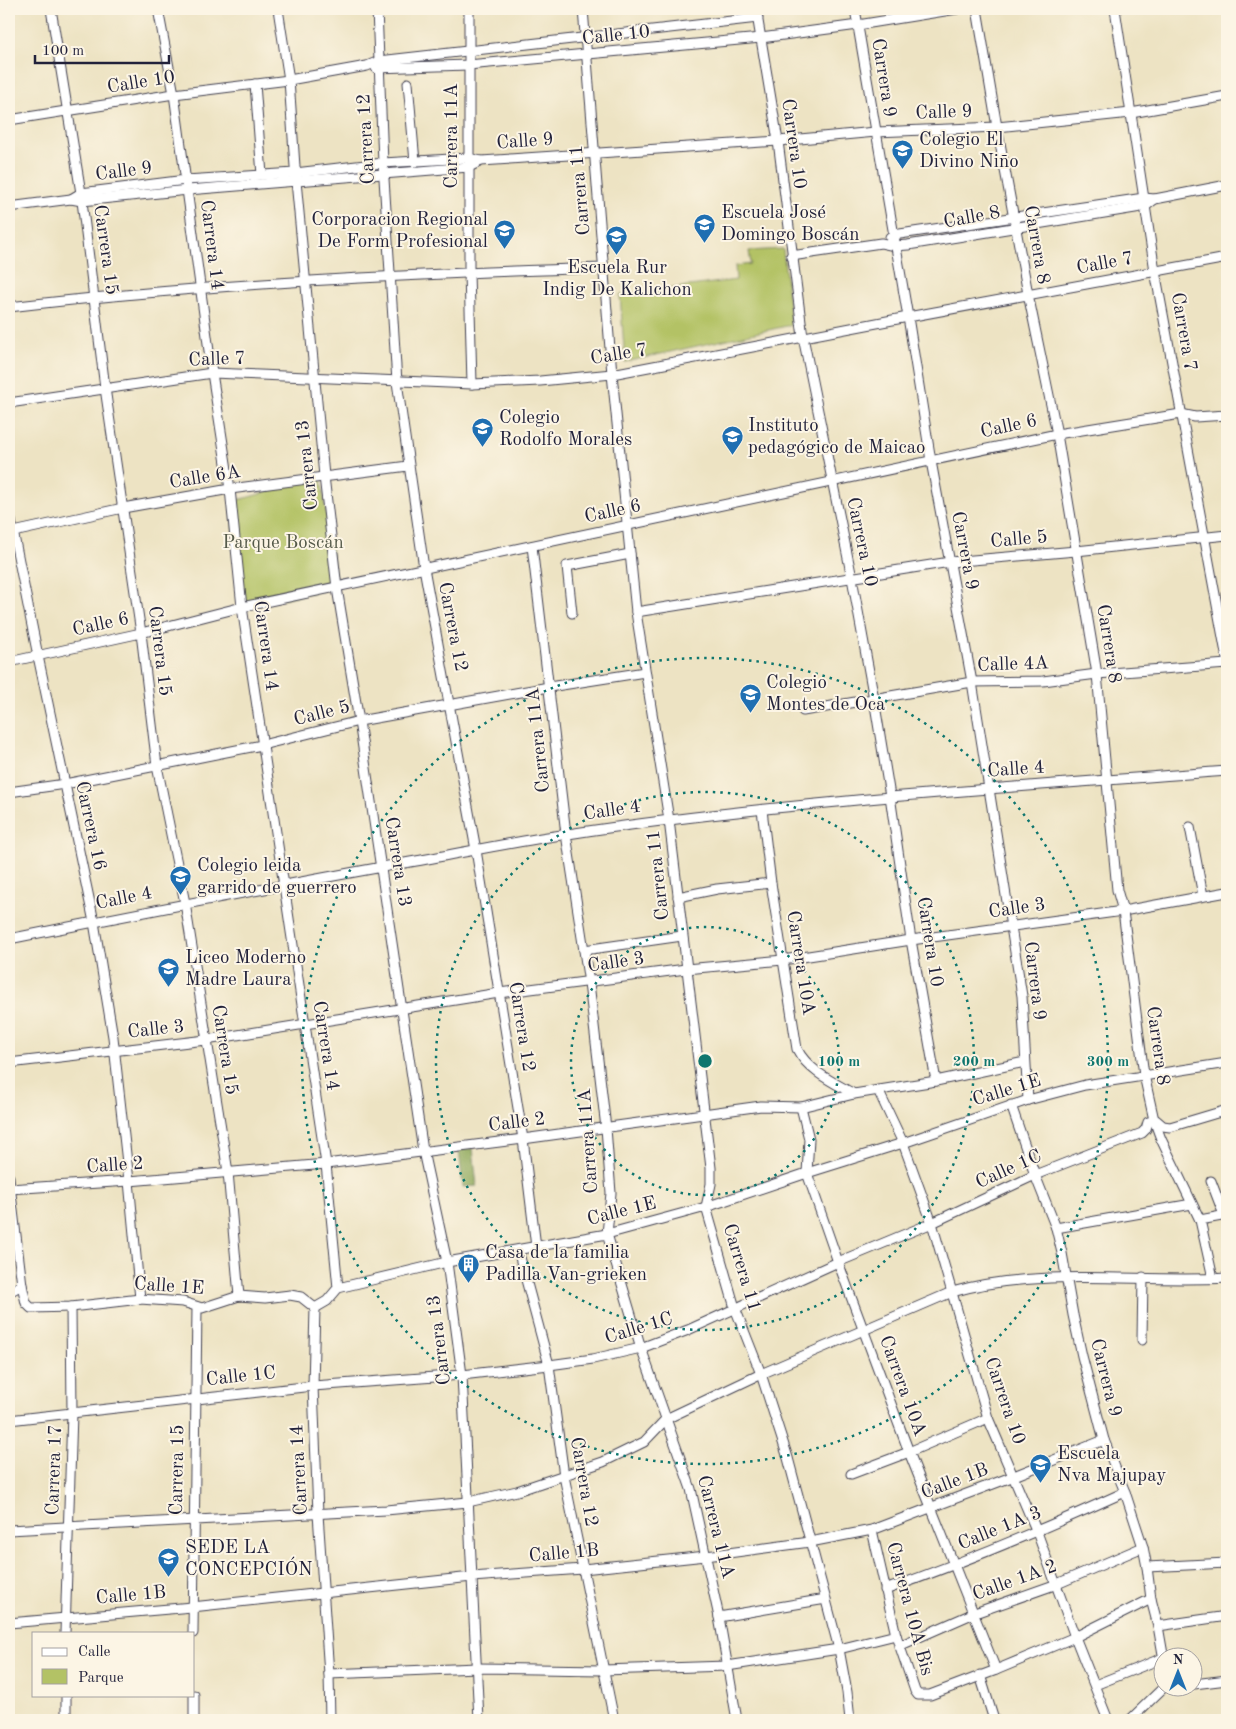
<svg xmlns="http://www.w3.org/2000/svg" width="1236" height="1729" font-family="'Old Standard TT',serif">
<rect width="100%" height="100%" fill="#fcf5e5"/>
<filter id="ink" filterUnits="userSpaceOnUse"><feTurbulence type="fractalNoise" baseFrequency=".02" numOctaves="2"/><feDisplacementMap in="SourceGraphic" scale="10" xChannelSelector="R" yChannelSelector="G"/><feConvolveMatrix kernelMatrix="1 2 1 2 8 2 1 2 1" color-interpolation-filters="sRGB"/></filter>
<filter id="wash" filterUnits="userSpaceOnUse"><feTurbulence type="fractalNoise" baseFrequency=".0096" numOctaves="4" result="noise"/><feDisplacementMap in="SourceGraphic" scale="20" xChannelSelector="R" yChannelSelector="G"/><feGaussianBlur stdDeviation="1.12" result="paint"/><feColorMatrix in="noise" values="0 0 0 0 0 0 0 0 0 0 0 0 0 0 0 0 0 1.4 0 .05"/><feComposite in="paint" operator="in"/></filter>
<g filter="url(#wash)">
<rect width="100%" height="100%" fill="#ede3c3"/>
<g fill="#b3c265" stroke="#6a7250">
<path d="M783,249L791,325L625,362L620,295L736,280L735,266L751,264L749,251Z"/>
<path d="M321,477L337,588L242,607L231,502Z"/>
</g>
<path fill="#8ea85a" stroke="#58654a" d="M473,1148L477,1186L463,1187L459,1150Z"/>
</g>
<g filter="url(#ink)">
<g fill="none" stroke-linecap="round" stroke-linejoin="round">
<defs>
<g id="street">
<path d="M51,9L81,193L105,388L141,633L157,766L185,903L228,1172L239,1296"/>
<path d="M158,9L174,94L212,373L230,489L242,607L326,1164L338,1288"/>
<path d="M278,9L289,80L296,181L324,476L337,588L359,721L423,1151L447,1262L462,1375L479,1720"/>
<path d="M377,9L383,163L397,382L424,568L476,850L523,1139L536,1247"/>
<path d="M469,9V272L472,384"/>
<path d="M583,9L612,374L636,612L669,820L711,1168V1184L706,1207L735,1308L761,1374L788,1458L839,1649L847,1692L850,1720"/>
<path d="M756,9L778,141L803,337L852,578L874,699L890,796L911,940L936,1081"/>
<path d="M855,9L908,317L931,461L972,682L1022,996L1028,1100"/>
<path d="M977,9L997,127L1028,294L1057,434L1097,674L1117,890L1123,911L1144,1075L1154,1120L1161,1139L1200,1220L1213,1278"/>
<path d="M1115,9L1155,271L1227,659"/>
<path d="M376,68L468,65L761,38L858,25L957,9"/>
<path d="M408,83L415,162"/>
<path d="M255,84L262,175"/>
<path d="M9,120L174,94L289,80L367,66L379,61L758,18"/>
<path d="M71,199L81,193L186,180L295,173L383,163L468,158L481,161L778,141L876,132L997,127L1131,113L1227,96"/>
<path d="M9,207L71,199L82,201L188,190L469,167L481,161"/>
<path d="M890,237L893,235L1144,198L1155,199L1227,185"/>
<path d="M791,256L881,243L895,246L908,245L1135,208L1146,206L1155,199"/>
<path d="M9,307C207,284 406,274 605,268"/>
<path d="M9,403L212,373L472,384L540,381L612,374L908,317L1227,258"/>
<path d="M9,511L38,656L94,922L113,1037L129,1181L140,1299"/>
<path d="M9,533L123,508L230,489L408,466"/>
<path d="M532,546L566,834L589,983L606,1128L611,1193L607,1234L641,1348L691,1489L719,1617L737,1720"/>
<path d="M636,612L950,562L1076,551L1227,535"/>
<path d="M572,613L567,566L630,554"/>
<path d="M9,662L141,633L242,607L1057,434L1181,414L1195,417L1227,415"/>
<path d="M803,711L972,682L1043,681L1097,674L1227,664"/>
<path d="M9,792L65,784L262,745L359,721L549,687L645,672"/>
<path d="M762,810L771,883L797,1049C808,1071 833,1082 854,1094"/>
<path d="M1190,827L1203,896"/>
<path d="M678,897L717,889L771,883"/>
<path d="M9,939C144,912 280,885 416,861C467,852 517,841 568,834C787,801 1007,788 1227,771"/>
<path d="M584,950L682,936"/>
<path d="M9,1063L206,1040L499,993L686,969L783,960L911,940L1123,911L1227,892"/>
<path d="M878,1090L903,1143L932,1223L988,1418L1037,1532L1075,1637L1108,1720"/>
<path d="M1011,1105L1035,1175L1056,1228L1062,1253L1073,1315L1082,1356L1104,1440L1125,1492L1143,1547L1147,1567L1151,1599L1158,1626L1164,1660"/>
<path d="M801,1107L809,1139L807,1173L838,1262L909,1452L996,1670"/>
<path d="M9,1177L22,1285L26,1303L31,1308L71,1307L140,1299L183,1302L202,1308L239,1296L265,1298L290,1295L301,1297L315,1308"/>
<path d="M1211,1181L1224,1215"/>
<path d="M9,1189L129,1181L326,1164L523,1139L761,1106L801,1107L854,1094L936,1081L1025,1062"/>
<path d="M1200,1220L1227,1215"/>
<path d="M1056,1228L1192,1204"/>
<path d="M518,1250L549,1365L564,1476L614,1720"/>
<path d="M9,1292L22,1285"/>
<path d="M315,1308L327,1301L338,1288L447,1262L607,1234L706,1207L807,1173L903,1143L1028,1100L1085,1085L1227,1063"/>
<path d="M315,1308L313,1386L318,1514L329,1674L330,1720"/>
<path d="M1142,1340L1143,1277"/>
<path d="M9,1420L313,1386L462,1375L549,1365L593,1359L641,1348L688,1330L838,1262L932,1223L1035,1175L1142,1133L1146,1129L1148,1122L1156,1120L1163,1126L1170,1127L1227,1110"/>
<path d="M851,1474L909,1452L988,1418"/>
<path d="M9,1530L386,1510L468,1502L517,1491L603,1462L644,1442L666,1419L761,1374L952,1292C1039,1267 1138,1283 1227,1278"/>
<path d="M872,1530L896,1635L915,1691L918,1695H930L996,1670L1075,1637L1151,1599"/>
<path d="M1147,1567L1227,1563"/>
<path d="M885,1590C967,1561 1046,1528 1125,1492"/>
<path d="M719,1617L826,1599"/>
<path d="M9,1623L192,1607L472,1577L583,1569L706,1556L810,1542L872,1530L1014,1476L1104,1440"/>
<path d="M1158,1626L1227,1616"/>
<path d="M65,1633L72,1413L71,1307"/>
<path d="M193,1633L197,1307"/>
<path d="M899,1646L972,1614L1057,1584L1143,1547"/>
<path d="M329,1674L477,1668L603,1670L727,1666L839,1649L896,1635"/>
<path d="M980,1675L994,1720"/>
<path d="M1194,1684L1227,1680"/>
<path d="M1095,1685L1163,1658"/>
<path d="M66,1695V1720"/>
<path d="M194,1695V1720"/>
<path d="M1130,1720L1164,1687"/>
</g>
</defs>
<use href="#street" stroke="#403f4f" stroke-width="11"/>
<use href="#street" stroke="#fff" stroke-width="9"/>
</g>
</g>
<g fill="none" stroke="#0f766e" stroke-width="2.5" stroke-dasharray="2.5 5">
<circle cx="705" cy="1061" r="134"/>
<circle cx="705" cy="1061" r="269"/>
<circle cx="705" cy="1061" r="403"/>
</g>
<defs>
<symbol id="school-pin" viewBox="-11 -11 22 30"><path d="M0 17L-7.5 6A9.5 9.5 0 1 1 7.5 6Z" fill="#1f6fb2" stroke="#fcf5e5"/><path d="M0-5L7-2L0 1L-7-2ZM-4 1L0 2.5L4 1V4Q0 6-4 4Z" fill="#fff"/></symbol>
<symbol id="building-pin" viewBox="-11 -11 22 30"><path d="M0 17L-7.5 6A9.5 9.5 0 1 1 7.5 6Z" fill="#1f6fb2" stroke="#fcf5e5"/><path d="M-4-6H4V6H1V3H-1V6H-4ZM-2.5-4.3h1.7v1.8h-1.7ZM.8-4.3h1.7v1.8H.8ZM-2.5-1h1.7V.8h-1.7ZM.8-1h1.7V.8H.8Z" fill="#fff"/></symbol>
</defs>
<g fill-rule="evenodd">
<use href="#school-pin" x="890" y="138" width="25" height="34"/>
<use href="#school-pin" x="692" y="212" width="25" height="34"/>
<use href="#school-pin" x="492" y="218" width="25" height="34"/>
<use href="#school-pin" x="604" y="224" width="25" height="34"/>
<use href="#school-pin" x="470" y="416" width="25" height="34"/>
<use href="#school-pin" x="720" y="424" width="25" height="34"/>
<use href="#school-pin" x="738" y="682" width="25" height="34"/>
<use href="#school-pin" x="168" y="864" width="25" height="34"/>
<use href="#school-pin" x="156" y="956" width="25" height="34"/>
<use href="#building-pin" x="456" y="1252" width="25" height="34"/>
<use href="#school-pin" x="1028" y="1452" width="25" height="34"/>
<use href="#school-pin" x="156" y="1546" width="25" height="34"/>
</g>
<g text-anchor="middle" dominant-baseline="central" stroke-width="4" stroke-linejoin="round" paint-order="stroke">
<g font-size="19" fill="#22223b" stroke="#fcf5e5">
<text transform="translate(616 36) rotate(-6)">Calle 10</text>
<text transform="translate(883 78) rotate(81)">Carrera 9</text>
<text transform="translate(141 83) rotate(-9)">Calle 10</text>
<text transform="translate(944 113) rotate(-2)">Calle 9</text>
<text transform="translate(452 136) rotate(-90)">Carrera 11A</text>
<text transform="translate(367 139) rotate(-93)">Carrera 12</text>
<text transform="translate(525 142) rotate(-4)">Calle 9</text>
<text transform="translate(793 144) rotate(82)">Carrera 10</text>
<text transform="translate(124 172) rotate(-7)">Calle 9</text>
<text transform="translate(581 190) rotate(-95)">Carrera 11</text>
<text transform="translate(972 218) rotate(-10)">Calle 8</text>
<text transform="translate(211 245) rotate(83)">Carrera 14</text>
<text transform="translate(1036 245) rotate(80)">Carrera 8</text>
<text transform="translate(105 250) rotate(82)">Carrera 15</text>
<text transform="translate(1105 264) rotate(-10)">Calle 7</text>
<text transform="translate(1183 332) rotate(80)">Carrera 7</text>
<text transform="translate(619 355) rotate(-9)">Calle 7</text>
<text transform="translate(217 360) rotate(-2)">Calle 7</text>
<text transform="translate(1009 427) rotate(-12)">Calle 6</text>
<text transform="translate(308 465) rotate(-96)">Carrera 13</text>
<text transform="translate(205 478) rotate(-9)">Calle 6A</text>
<text transform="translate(613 512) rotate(-12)">Calle 6</text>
<text transform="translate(1019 540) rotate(-5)">Calle 5</text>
<text transform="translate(861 542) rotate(78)">Carrera 10</text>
<text transform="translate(964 551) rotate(79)">Carrera 9</text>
<text transform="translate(101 625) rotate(-12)">Calle 6</text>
<text transform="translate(452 627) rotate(79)">Carrera 12</text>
<text transform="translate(1108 644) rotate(81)">Carrera 8</text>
<text transform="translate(265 646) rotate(82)">Carrera 14</text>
<text transform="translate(159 651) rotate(83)">Carrera 15</text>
<text transform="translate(1013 665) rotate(-2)">Calle 4A</text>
<text transform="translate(322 714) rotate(-14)">Calle 5</text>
<text transform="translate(539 740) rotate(-96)">Carrera 11A</text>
<text transform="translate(1016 770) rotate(-4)">Calle 4</text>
<text transform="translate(612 811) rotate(-8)">Calle 4</text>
<text transform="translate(90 826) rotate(78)">Carrera 16</text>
<text transform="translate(397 862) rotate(81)">Carrera 13</text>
<text transform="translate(659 875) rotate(-96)">Carrera 11</text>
<text transform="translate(124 899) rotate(-11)">Calle 4</text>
<text transform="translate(1017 909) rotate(-8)">Calle 3</text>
<text transform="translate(929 942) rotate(81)">Carrera 10</text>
<text transform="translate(616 963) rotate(-8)">Calle 3</text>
<text transform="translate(800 963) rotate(81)">Carrera 10A</text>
<text transform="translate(1034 981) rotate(83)">Carrera 9</text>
<text transform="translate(521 1027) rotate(81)">Carrera 12</text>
<text transform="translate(156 1030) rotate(-6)">Calle 3</text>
<text transform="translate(325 1046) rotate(81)">Carrera 14</text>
<text transform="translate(1157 1046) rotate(82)">Carrera 8</text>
<text transform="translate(224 1050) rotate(81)">Carrera 15</text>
<text transform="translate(1007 1091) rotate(-17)">Calle 1E</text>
<text transform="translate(517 1123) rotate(-7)">Calle 2</text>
<text transform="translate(589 1141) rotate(-94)">Carrera 11A</text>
<text transform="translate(115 1166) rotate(-4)">Calle 2</text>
<text transform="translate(1009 1170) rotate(-24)">Calle 1C</text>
<text transform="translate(622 1212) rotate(-14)">Calle 1E</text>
<text transform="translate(741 1268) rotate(73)">Carrera 11</text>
<text transform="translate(169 1287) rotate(4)">Calle 1E</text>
<text transform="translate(639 1329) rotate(-17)">Calle 1C</text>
<text transform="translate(440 1340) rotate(-97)">Carrera 13</text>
<text transform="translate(241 1377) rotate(-6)">Calle 1C</text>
<text transform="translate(1105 1378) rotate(76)">Carrera 9</text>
<text transform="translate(902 1386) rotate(70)">Carrera 10A</text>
<text transform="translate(1004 1401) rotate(71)">Carrera 10</text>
<text transform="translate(55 1470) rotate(-88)">Carrera 17</text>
<text transform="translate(178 1470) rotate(-89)">Carrera 15</text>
<text transform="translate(300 1470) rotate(-93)">Carrera 14</text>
<text transform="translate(583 1482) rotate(80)">Carrera 12</text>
<text transform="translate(955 1482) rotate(-21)">Calle 1B</text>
<text transform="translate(715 1527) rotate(76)">Carrera 11A</text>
<text transform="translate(1000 1529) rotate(-22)">Calle 1A 3</text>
<text transform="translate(564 1554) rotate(-5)">Calle 1B</text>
<text transform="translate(1015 1581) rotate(-20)">Calle 1A 2</text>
<text transform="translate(131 1596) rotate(-5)">Calle 1B</text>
<text transform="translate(909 1609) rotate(75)">Carrera 10A Bis</text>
</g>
<g font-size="19" fill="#22223b" stroke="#fcf5e5" text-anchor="start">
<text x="919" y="140">Colegio El<tspan x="919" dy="22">Divino Niño</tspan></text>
<text x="721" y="213">Escuela José<tspan x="721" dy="22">Domingo Boscán</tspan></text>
<text x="488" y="220" text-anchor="end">Corporacion Regional<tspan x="488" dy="22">De Form Profesional</tspan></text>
<text x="617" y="268" text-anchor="middle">Escuela Rur<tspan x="617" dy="22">Indig De Kalichon</tspan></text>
<text x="499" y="418">Colegio<tspan x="499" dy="22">Rodolfo Morales</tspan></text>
<text x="748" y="426">Instituto<tspan x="748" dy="22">pedagógico de Maicao</tspan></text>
<text x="766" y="683">Colegio<tspan x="766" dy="22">Montes de Oca</tspan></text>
<text x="197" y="866">Colegio leida<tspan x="197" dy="22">garrido de guerrero</tspan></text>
<text x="185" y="958">Liceo Moderno<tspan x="185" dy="22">Madre Laura</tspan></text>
<text x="485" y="1253">Casa de la familia<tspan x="485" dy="22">Padilla Van-grieken</tspan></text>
<text x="1057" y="1454">Escuela<tspan x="1057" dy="22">Nva Majupay</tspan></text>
<text x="185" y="1548">SEDE LA<tspan x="185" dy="22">CONCEPCIÓN</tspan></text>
</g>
<g font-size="19" fill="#555a4a" stroke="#fcf5e5">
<text x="283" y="543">Parque Boscán</text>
</g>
</g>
<circle cx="705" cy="1061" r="8" fill="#0f766e" stroke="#fcf5e5" stroke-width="2.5"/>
<g font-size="15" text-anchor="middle" font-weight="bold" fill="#0f766e" stroke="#fcf5e5" stroke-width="4" stroke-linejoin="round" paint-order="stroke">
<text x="839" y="1066">100 m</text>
<text x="974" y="1066">200 m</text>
<text x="1108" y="1066">300 m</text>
</g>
<rect width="1236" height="1729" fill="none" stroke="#fcf5e5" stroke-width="30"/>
<rect x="32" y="1632" width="162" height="65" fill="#fcf5e5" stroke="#a5a1a1"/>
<rect x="42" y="1648" width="25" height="8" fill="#ffffff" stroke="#a5a1a1"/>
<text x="78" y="1656" font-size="15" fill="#22223b">Calle</text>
<rect x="42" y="1669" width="25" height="15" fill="#b3c265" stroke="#a5a1a1"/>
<text x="78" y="1682" font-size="15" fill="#22223b">Parque</text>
<g transform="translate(1178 1672)"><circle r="24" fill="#fcf5e5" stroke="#a5a1a1"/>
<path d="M0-4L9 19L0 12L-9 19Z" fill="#1f6fb2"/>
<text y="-8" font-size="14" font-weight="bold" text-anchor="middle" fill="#22223b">N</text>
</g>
<path d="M35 55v8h134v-8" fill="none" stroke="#22223b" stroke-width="2.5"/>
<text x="42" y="55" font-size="15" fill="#22223b" stroke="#fcf5e5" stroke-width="4" paint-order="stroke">100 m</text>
</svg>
